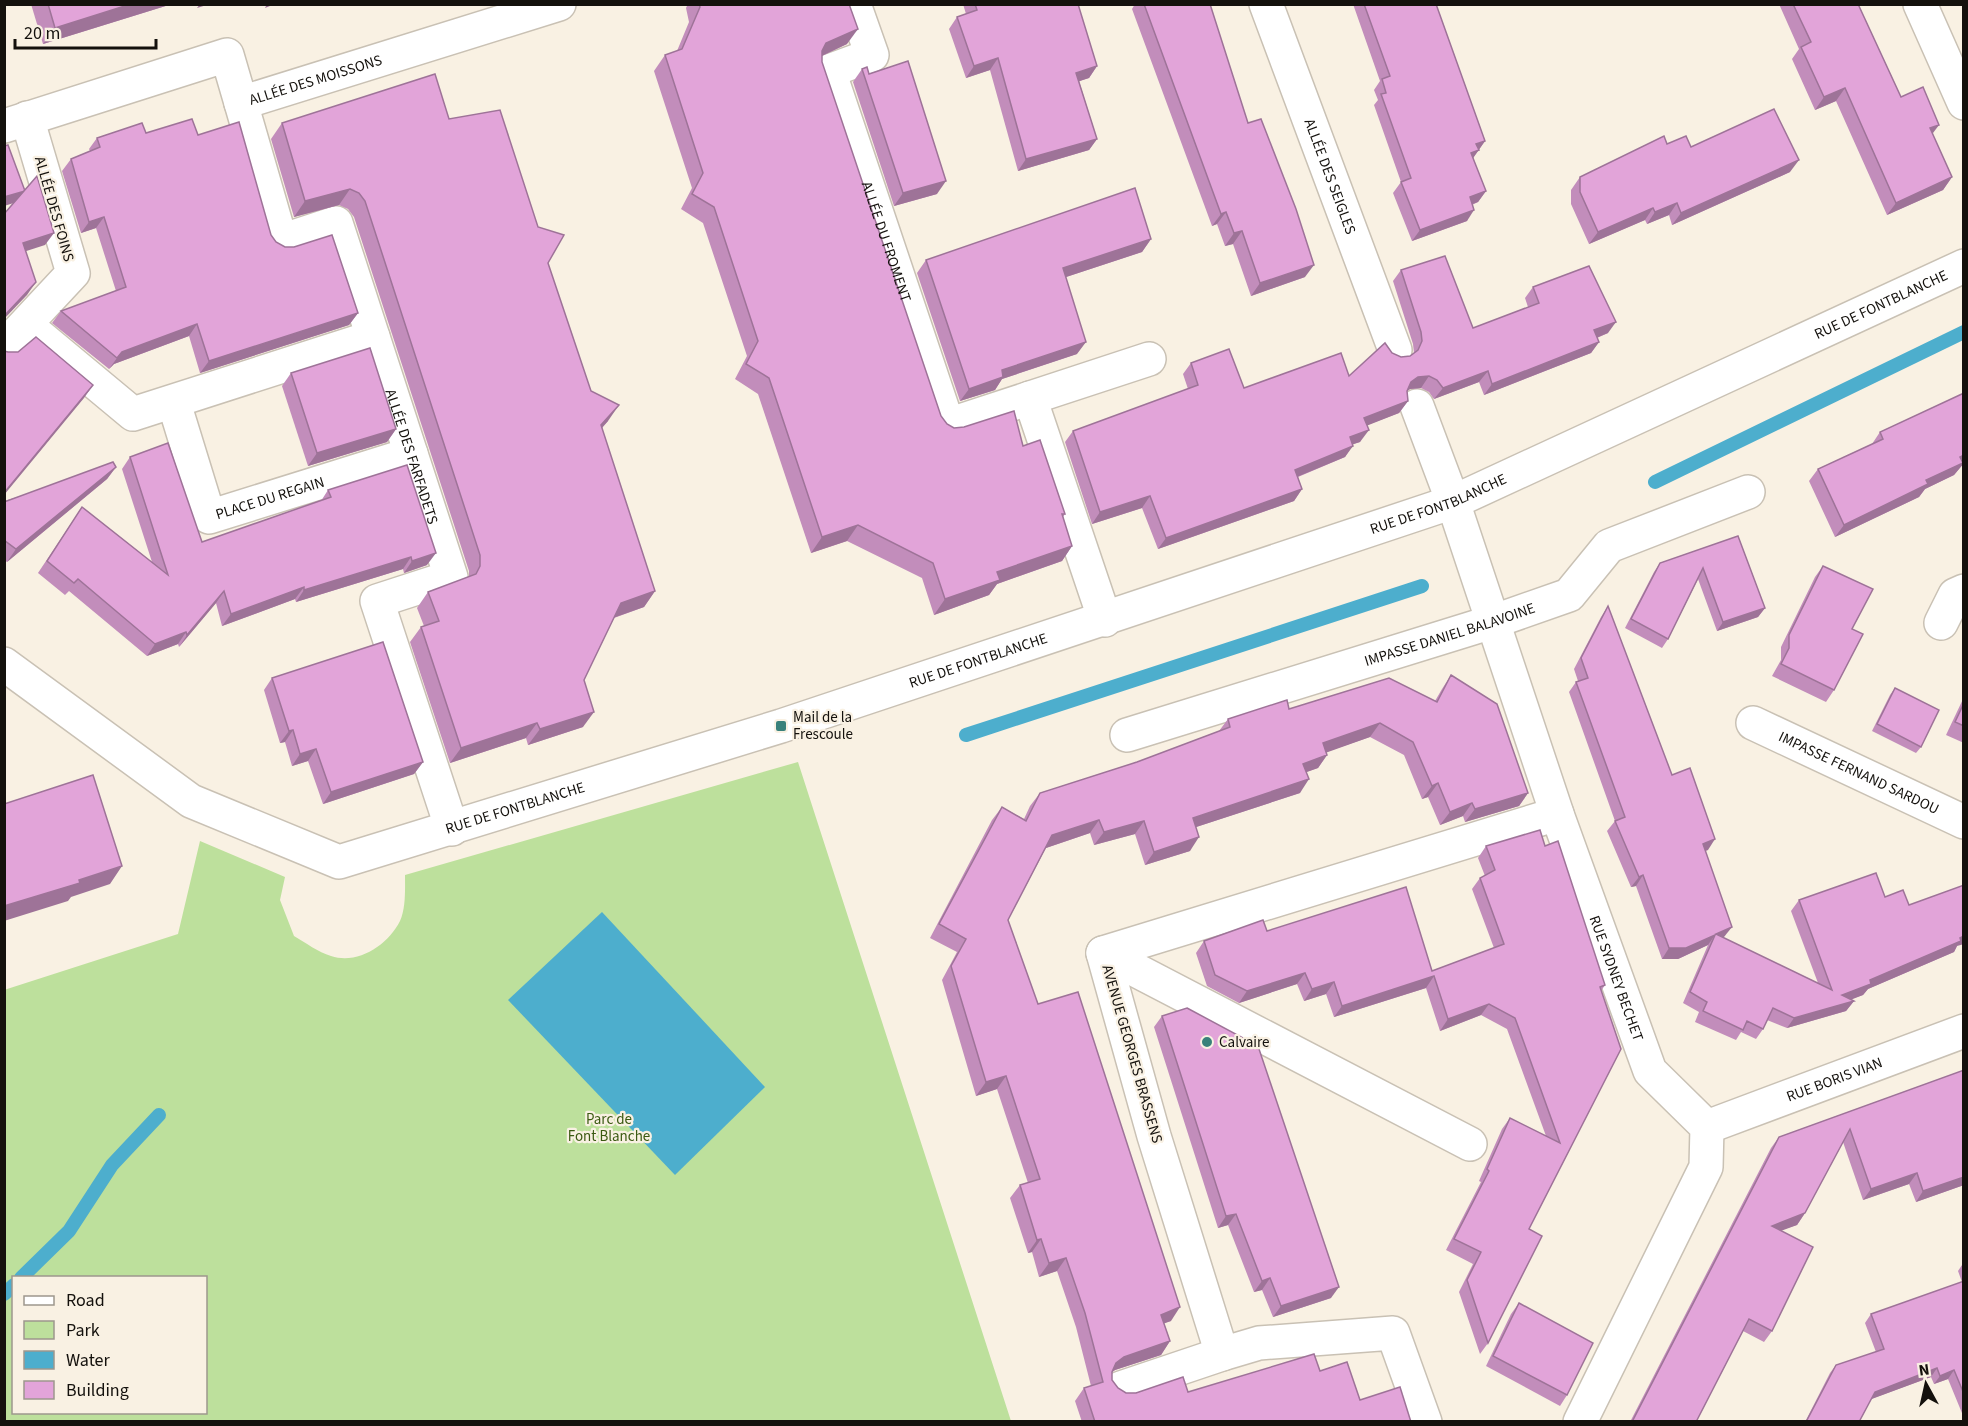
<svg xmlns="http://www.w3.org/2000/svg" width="1968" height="1426" font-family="'Source Sans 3',sans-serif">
<rect width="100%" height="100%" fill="#f9f1e3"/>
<path fill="#bde09c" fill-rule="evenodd" d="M798,762L1011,1421H5L4,990L178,934L200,841L285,877L280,900L294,936C306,943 318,952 331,956C358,965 388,945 400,921C406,908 405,889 405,875ZM14,1278H206V1412H14Z"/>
<path fill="#4daecd" d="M602,912L765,1087L675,1175L508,1000Z"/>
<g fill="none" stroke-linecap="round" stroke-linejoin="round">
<g stroke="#4daecd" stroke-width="14">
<path d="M1655,482L1964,332"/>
<path d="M966,735L1422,586"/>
<path d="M21,1278L69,1231L112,1165L159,1115"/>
<path d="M4,1294L14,1285"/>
</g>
<defs>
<g id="minor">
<path id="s1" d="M854,4L872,55L829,71L948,425L1149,359"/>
<path id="s2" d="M1266,4L1395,350"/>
<path d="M1920,4L1964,103"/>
<path id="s3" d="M241,103L281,241L336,223L451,577L377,601L452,829"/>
<path id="s4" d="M4,126L227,55L241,103L559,4"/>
<path d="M26,325L133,414L373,337"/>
<path d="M4,347L73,273L27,118"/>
<path d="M1030,398L1105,620"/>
<path id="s5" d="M174,403L209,517L411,454"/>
<path id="s6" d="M1417,406L1453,502L1557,814L1650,1071L1707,1127L1706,1167L1580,1422"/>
<path d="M1941,623L1955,595L1964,591"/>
<path id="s7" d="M4,664L191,801L339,862L781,726L1453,502L1964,266"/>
<path id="s8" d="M1753,723L1964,822"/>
<path id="s9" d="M1127,735L1492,622L1569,595L1609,546L1748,492"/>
<path d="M1103,953L1470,1144"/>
<path id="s10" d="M1707,1127L1964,1031"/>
<path d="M1121,1388L1222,1354"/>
<path d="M1425,1422L1393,1333L1259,1343L1222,1354L1154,1136L1103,953L1557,814"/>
</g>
</defs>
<use href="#minor" stroke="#c9c1b4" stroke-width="36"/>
<use href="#minor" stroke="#fff" stroke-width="33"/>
</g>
<g fill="#c28dbb">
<path d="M31,4H172L43,44Z"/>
<path d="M688,4H849L847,44L822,56V62L941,416L947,424L954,428L1023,446L1065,514L1063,517L1072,546L1062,561L997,584L989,595L934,615L922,578L847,541L811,553L758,394L735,379L747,356L703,223L681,209L692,188L654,71L665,55L677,51L689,22L686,8Z"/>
<path d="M963,4H1078L1097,66L1089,78L1079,81L1097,139L1089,150L1018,171L990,70L966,78L949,29L957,17L966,14Z"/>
<path d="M1135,4H1210L1248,123L1305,277L1251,296L1233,244L1225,246L1217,224L1212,226L1132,9Z"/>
<path d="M1353,4H1436L1485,141L1473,158L1486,191L1478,202L1472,205L1467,221L1412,241L1393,193L1401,182L1374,105L1378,100L1374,90L1380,81Z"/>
<path d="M1779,4H1858L1901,97L1932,134L1952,177L1943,190L1887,215L1836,101L1815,110L1792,59L1799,49Z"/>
<path d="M862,69L869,74L937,194L894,206L853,82Z"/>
<path d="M449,119L548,263L591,391L608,421L602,428L655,591L644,607L614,618L584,680L583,727L528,745L526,738L450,763L410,642L421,627L424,626L417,608L428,592L469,577V571L354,217L348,209L339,205L294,217L271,139L282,123Z"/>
<path d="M146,133L198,135L271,235L276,242L358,313L349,325L200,373L189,336L114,364L109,369L52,323L61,311L116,291L96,228L81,233L62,171L71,159L90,151L89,149L97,138Z"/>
<path d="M1667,144L1691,147L1790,172L1672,225L1669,215L1647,224L1645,220L1589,244L1571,204V190L1580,177Z"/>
<path d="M1151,239L1142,252L1066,277L1077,354L1002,379L995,390L960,401L917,273L926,260Z"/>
<path d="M1401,270L1473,328L1528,307L1525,298L1533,287L1608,333L1597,338L1599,342L1591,353L1484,395L1479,382L1434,399L1429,392L1421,388L1410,389L1407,391L1408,401L1399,413L1367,425L1360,442L1353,444L1345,457L1298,477L1302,489L1294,501L1158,549L1142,508L1092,524L1065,442L1073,431L1188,389L1183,374L1191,363L1244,388L1349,376L1392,353L1401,357L1410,356L1414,353L1413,344L1393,281Z"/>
<path d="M291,373L396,429L387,442L308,466L282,386Z"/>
<path d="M1964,393V463L1954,475L1925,489L1919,497L1835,537L1809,481L1818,469L1872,444L1880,432Z"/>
<path d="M130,457L202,542L321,501L328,490L427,565L404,573L403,569L296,602L295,599L222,626L216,603L179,647L178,644L147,656L69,591L65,595L38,573L82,507L152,562L122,469Z"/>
<path d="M116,467L107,479L7,562L4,560V501Z"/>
<path d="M1738,536L1765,608L1758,617L1717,631L1698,579L1668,639L1662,648L1625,628L1654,572L1660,563Z"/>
<path d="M1823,566L1852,629L1834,690L1826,702L1772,676L1781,660V647L1815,577Z"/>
<path d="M1608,606L1672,775L1708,850L1705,851L1724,937L1723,938L1818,983L1791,911L1799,900L1885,897L1909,905L1957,946L1954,952L1868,989L1863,995L1851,999L1854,1001L1846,1011L1787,1028L1767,1020L1763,1029L1756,1039L1741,1032L1736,1040L1695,1022L1699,1012L1683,1003L1708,945L1678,959H1662L1636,886L1631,887L1607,831L1615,821L1569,692L1576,682L1578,681L1574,669L1601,617Z"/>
<path d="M1451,675L1528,793L1519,806L1465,822L1463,816L1440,825L1428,797L1422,799L1404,755L1370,737L1326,752L1327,755L1318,768L1306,772L1300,793L1196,827L1190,851L1145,865L1135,834L1094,845L1090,833L1046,848L1008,920L1038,1004L1171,1321L1164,1323L1170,1341L1161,1355L1115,1370L1112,1372V1380L1118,1388L1126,1393L1188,1392L1320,1371L1360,1400L1411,1422H1082L1075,1401L1084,1388L1091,1386L1076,1327L1057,1271L1039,1277L1032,1252L1028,1253L1010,1198L1020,1185L1028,1183L997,1089L976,1096L942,980L957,952L930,938L992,820L1002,807L1024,819L1030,806L1040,793L1137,762L1219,731L1228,719L1289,709L1435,701L1442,689Z"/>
<path d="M272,678L423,762L414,774L323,804L308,761L292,766L285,742L280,743L264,690Z"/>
<path d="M1895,688L1921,747L1916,753L1872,731L1890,695Z"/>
<path d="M1964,697V743L1946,735Z"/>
<path d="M1486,846H1545L1605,985L1601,991L1621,1049L1529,1229L1488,1343L1480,1354L1459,1292L1473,1264L1446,1250L1481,1182L1479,1181L1502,1129L1510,1118L1546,1136L1507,1029L1481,1015L1440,1031L1426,988L1334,1017L1326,994L1304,1001L1297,984L1239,1003L1207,986L1196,953L1204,941L1267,931L1432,971L1494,948L1472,889L1480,878L1485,876L1478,858Z"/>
<path d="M1162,1016L1331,1298L1273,1317L1262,1290L1254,1292L1228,1225L1218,1228L1154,1027Z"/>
<path d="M1964,1070V1185L1916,1202L1909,1184L1863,1200L1843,1142L1805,1213L1797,1225L1781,1230L1772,1331L1764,1342L1743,1331L1696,1422H1630L1771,1148L1779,1137Z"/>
<path d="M1964,1262V1418L1948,1379L1934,1384L1931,1377L1871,1399L1859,1422H1805L1830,1373L1836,1365L1876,1352L1865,1323L1871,1314L1962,1282L1958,1271Z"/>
<path d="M1519,1303L1567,1395L1560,1406L1486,1366L1511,1314Z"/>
</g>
<g fill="#9e7398">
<path d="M131,4H172L43,44L55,28Z"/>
<path d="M200,4H210L197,8Z"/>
<path d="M267,4H275L265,8Z"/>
<path d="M858,29L847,44L815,59L826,43Z"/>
<path d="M998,58L990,70L966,78L974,66Z"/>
<path d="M1097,66L1089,78L1068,85L1076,73Z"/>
<path d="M1845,88L1836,101L1815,110L1824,97Z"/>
<path d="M1939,125L1930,137V128Z"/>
<path d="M1097,139L1089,150L1018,171L1026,159Z"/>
<path d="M1485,141L1471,161L1464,164L1476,144Z"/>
<path d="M1799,160L1790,172L1672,225L1681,213Z"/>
<path d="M1952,177L1943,190L1887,215L1896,203Z"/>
<path d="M946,181L937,194L894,206L903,193Z"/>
<path d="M350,189L339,205L294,217L305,201Z"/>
<path d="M25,191L17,202L4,206V197Z"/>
<path d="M1486,191L1478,202L1462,208L1470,197Z"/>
<path d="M1677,203L1669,215L1647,224L1655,212Z"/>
<path d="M1653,208L1645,220L1589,244L1598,232Z"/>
<path d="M1474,210L1467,221L1412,241L1420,230Z"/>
<path d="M1226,212L1217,224L1212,226L1221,214Z"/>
<path d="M104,217L96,228L81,233L89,222Z"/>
<path d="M1242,231L1233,244L1225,246L1234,233Z"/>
<path d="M54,233L45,245L14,255L23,243Z"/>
<path d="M1151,239L1142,252L1054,281L1063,268Z"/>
<path d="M1314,265L1305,277L1251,296L1260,283Z"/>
<path d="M36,282L27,295L4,319V316Z"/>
<path d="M358,313L349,325L200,373L209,361Z"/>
<path d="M1616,322L1608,333L1586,342L1594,330Z"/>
<path d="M197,324L189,336L114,364L109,369L117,358L122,352Z"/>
<path d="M1086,342L1077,354L1002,379L995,390L960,401L969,389L1002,370Z"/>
<path d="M1599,342L1591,353L1484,395L1492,384Z"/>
<path d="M1488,371L1479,382L1434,399L1443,388Z"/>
<path d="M1429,376L1421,388L1410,389L1403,394L1411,382L1418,377Z"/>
<path d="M93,385L84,398L4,495V493Z"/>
<path d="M1408,401L1399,413L1356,430L1364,418Z"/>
<path d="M619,405L608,421L590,441L601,425Z"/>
<path d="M396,429L387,442L308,466L317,453Z"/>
<path d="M1369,430L1360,442L1342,448L1350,437Z"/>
<path d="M1353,446L1345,457L1287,481L1295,470Z"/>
<path d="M1964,455V463L1954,475L1925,489L1919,497L1835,537L1844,525Z"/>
<path d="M116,467L107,479L7,562L16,549Z"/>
<path d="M1302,489L1294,501L1158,549L1166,538Z"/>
<path d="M1150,496L1142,508L1092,524L1100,512Z"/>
<path d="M858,525L847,541L811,553L822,537Z"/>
<path d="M1072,546L1062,561L997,584L989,595L934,615L945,599L997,572Z"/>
<path d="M436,553L427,565L404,573L412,561Z"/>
<path d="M411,557L403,569L296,602L304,590Z"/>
<path d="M304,587L295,599L222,626L231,614Z"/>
<path d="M224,591L216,603L179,647L187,635Z"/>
<path d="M655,591L644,607L610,619L621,603Z"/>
<path d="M1765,608L1758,617L1717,631L1723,622Z"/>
<path d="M186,632L178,644L147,656L155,644Z"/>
<path d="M594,712L583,727L528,745L540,729Z"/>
<path d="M537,723L526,738L450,763L461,748Z"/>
<path d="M1380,723L1370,737L1314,757L1323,743Z"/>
<path d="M293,730L285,742L280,743L289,731Z"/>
<path d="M316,749L308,761L292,766L300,754Z"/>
<path d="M1327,755L1318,768L1293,777L1303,764Z"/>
<path d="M423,762L414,774L323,804L331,792Z"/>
<path d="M1309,779L1300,793L1184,831L1193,818Z"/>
<path d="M1438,783L1428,797L1422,799L1432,786Z"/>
<path d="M1528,793L1519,806L1465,822L1475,809Z"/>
<path d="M1472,803L1463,816L1440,825L1450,812Z"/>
<path d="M1099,820L1090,833L1043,849L1052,835Z"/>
<path d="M1144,821L1135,834L1094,845L1104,832Z"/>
<path d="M1199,837L1190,851L1145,865L1154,852Z"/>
<path d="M1715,839L1708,850L1695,854L1703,844Z"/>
<path d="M122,866L110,884L71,897L68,901L4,921V906L79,880Z"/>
<path d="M1643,875L1636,886L1631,887L1639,877Z"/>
<path d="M1732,927L1724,937L1711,943L1716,934Z"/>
<path d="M1715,935L1708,945L1678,959H1662L1669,948Z"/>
<path d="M1964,936V944L1957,946L1954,952L1868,989L1863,995L1835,1006L1842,995L1870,980Z"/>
<path d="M1305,973L1297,984L1239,1003L1247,991Z"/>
<path d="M1434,976L1426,988L1334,1017L1342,1006Z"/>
<path d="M1334,982L1326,994L1304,1001L1312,989Z"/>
<path d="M1854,1001L1846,1011L1787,1028L1794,1018Z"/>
<path d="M1489,1004L1481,1015L1440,1031L1448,1019Z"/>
<path d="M1006,1076L997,1089L976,1096L986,1082Z"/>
<path d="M1917,1173L1909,1184L1863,1200L1871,1189Z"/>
<path d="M1964,1177V1185L1916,1202L1923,1191Z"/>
<path d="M1805,1213L1797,1225L1764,1237L1772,1226Z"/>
<path d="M1236,1214L1228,1225L1218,1228L1226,1216Z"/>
<path d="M1041,1239L1032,1252L1028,1253L1037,1240Z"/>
<path d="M1066,1258L1057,1271L1039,1277L1049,1263Z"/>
<path d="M1270,1278L1262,1290L1254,1292L1262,1281Z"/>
<path d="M1339,1287L1331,1298L1273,1317L1281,1306Z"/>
<path d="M1180,1307L1171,1321L1151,1328L1161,1315Z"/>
<path d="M1170,1341L1161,1355L1115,1370L1107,1376L1116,1363L1124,1357Z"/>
<path d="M1937,1368L1931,1377L1869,1400L1875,1392Z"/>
<path d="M1954,1370L1948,1379L1934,1384L1940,1376Z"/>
</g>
<g fill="#e2a4d9" stroke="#9e7398" stroke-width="1.5">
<path d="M48,4H131L55,28Z"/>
<path d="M699,4H849L858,29L826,43L822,51V62L941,416L947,424L954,428L964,427L1014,411L1023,446L1040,440L1065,514H1062L1072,546L997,572L1000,580L945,599L933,563L858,525L822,537L769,378L746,364L758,341L714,207L692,194L703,173L665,55L682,49L700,7Z"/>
<path d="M975,4H1078L1097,66L1076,73L1097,139L1026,159L998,58L974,66L957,17L977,10Z"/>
<path d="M1144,4H1210L1248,123L1261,119L1296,209L1314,265L1260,283L1242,231L1234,233L1226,212L1221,214Z"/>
<path d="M1364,4H1436L1485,141L1476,144L1479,150L1471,153L1486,191L1470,197L1474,210L1420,230L1401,182L1411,178L1381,94L1386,93L1382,79L1390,76Z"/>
<path d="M1793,4H1858L1901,97L1923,87L1939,125L1930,128L1952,177L1896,203L1845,88L1824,97L1801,47L1811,42Z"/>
<path d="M908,61L946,181L903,193L862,69L867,67L869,74Z"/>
<path d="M435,74L449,119L500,110L538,227L564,235L548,263L591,391L619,405L601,425L655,591L621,603L584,680L594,712L540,729L537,723L461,748L421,627L439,621L428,592L476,574L480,566V555L365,201L359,193L350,189L305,201L282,123Z"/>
<path d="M1774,109L1799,160L1681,213L1677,203L1655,212L1653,208L1598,232L1580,192V177L1664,136L1667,144L1686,136L1691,147Z"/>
<path d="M192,119L198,135L239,122L271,235L276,242L285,247H294L332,235L358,313L209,361L197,324L122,352L117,358L61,311L126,287L104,217L89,222L71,159L100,147L97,138L142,123L146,133Z"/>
<path d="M8,145L25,191L4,197V146Z"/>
<path d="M37,176L54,233L23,243L36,282L4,316V214Z"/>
<path d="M1135,188L1151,239L1063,268L1086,342L1002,370L1003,377L969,389L926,260Z"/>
<path d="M1445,256L1473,328L1539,303L1533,287L1589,266L1616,322L1594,330L1599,342L1492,384L1488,371L1443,388L1437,380L1429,376L1418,377L1411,382L1407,391L1408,401L1364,418L1369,430L1350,437L1353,446L1295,470L1302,489L1166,538L1150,496L1100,512L1073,431L1198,385L1191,363L1229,349L1244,388L1341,353L1349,376L1385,343L1392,353L1401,357L1410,356L1418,350L1422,341L1421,332L1401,270Z"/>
<path d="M36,337L93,385L4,493V351L8,352H18Z"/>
<path d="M370,348L396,429L317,453L291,373Z"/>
<path d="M1964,393V455L1960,457L1963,463L1926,480L1928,484L1844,525L1818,469L1883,439L1880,432Z"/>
<path d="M168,443L202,542L331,497L328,490L407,465L436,553L412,561L411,557L304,590V587L231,614L224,591L187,635L186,632L155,644L78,579L74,583L47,561L82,507L168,575L130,457Z"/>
<path d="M113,462L116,467L16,549L4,540V502Z"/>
<path d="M1738,536L1765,608L1723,622L1703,568L1668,639L1631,619L1660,563Z"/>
<path d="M1823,566L1873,589L1852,629L1863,634L1834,690L1781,664L1789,648V635Z"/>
<path d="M1608,606L1672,775L1690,768L1715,839L1703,844L1732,927L1716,934L1832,990L1799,900L1876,873L1885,897L1903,890L1909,905L1964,885V936L1960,938L1961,941L1870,980L1871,984L1842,995L1854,1001L1794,1018L1773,1008L1763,1029L1747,1021L1743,1030L1703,1011L1707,1002L1690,992L1715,935L1686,948H1669L1643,875L1639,877L1615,821L1625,817L1576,682L1588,678L1581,658Z"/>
<path d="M383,642L423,762L331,792L316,749L300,754L293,730L289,731L272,678Z"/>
<path d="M1451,675L1497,704L1528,793L1475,809L1472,803L1450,812L1438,783L1432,786L1413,742L1380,723L1323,743L1327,755L1303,764L1309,779L1193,818L1199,837L1154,852L1144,821L1104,832L1099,820L1052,835L1008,920L1038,1004L1078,992L1180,1307L1161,1315L1170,1341L1124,1357L1116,1363L1112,1372V1380L1118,1388L1126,1393H1136L1183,1377L1188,1392L1314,1354L1320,1371L1347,1362L1360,1400L1400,1387L1411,1422H1095L1084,1388L1103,1382L1085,1313L1066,1258L1049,1263L1041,1239L1037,1240L1020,1185L1040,1179L1006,1076L986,1082L951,966L966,939L939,924L1002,807L1026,821L1040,793L1137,762L1230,727L1228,719L1287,700L1289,709L1389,678L1437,702Z"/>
<path d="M1895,688L1939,710L1921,747L1877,724Z"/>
<path d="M1964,703V726L1955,722Z"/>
<path d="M93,775L122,866L79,880L80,883L4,906V804Z"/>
<path d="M1540,830L1545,846L1558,841L1605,985L1600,987L1621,1049L1529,1229L1542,1236L1488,1343L1467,1280L1481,1252L1454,1239L1489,1171L1487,1169L1510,1118L1560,1143L1515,1018L1489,1004L1448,1019L1434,976L1342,1006L1334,982L1312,989L1305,973L1247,991L1215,975L1204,941L1263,920L1267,931L1406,887L1432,971L1504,944L1480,878L1495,870L1486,846Z"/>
<path d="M1187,1008L1258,1046L1339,1287L1281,1306L1270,1278L1262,1281L1236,1214L1226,1216L1162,1016Z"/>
<path d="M1964,1070V1177L1923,1191L1917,1173L1871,1189L1850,1129L1805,1213L1772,1226L1813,1247L1772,1331L1749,1319L1696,1422H1632L1779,1137Z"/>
<path d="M1964,1281V1394L1954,1370L1940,1376L1937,1368L1875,1392L1859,1422H1806L1836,1365L1884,1349L1871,1314Z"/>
<path d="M1519,1303L1593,1343L1567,1395L1493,1356Z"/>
</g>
<g fill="#39817b" stroke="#f9f1e3" stroke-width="2">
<rect x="775" y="720" width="12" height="12" rx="3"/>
<circle cx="1207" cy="1042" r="6"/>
</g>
<g text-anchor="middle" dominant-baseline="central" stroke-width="4.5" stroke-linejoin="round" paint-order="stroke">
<g font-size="15" fill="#14110d" stroke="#f9f1e3">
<text stroke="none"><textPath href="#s4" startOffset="362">ALLÉE DES MOISSONS</textPath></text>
<text stroke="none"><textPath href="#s2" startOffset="184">ALLÉE DES SEIGLES</textPath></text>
<text transform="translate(54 209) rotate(74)">ALLÉE DES FOINS</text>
<text stroke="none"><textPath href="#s1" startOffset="280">ALLÉE DU FROMENT</textPath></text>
<text stroke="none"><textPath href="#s7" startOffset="2034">RUE DE FONTBLANCHE</textPath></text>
<text stroke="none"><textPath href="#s3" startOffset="447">ALLÉE DES FARFADETS</textPath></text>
<text stroke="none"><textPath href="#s5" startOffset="183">PLACE DU REGAIN</textPath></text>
<text stroke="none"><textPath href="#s7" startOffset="1548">RUE DE FONTBLANCHE</textPath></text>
<text stroke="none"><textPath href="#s9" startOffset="338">IMPASSE DANIEL BALAVOINE</textPath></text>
<text stroke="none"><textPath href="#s7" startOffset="1062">RUE DE FONTBLANCHE</textPath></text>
<text stroke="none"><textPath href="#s8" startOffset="117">IMPASSE FERNAND SARDOU</textPath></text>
<text stroke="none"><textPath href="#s7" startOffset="576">RUE DE FONTBLANCHE</textPath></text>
<text stroke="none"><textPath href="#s6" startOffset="606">RUE SYDNEY BECHET</textPath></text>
<text transform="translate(1132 1054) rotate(74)">AVENUE GEORGES BRASSENS</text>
<text stroke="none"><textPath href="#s10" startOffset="136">RUE BORIS VIAN</textPath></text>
</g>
<g font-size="15" fill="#14110d" stroke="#f9f1e3" text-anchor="start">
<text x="793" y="717">Mail de la<tspan x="793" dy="17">Frescoule</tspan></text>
<text x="1219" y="1042">Calvaire</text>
</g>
<g font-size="15" fill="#3b5a12" stroke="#f9f1e3">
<text x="609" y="1119">Parc de<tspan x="609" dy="17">Font Blanche</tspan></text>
</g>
</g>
<rect width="1968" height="1426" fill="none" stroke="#14110d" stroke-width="12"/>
<rect x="12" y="1276" width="195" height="138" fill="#f9f1e3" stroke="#9d978d" stroke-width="1.5"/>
<rect x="24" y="1296" width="30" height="9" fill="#ffffff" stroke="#9d978d" stroke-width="1.5"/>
<text x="66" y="1306" font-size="18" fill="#14110d">Road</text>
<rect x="24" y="1321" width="30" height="18" fill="#bde09c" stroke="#9d978d" stroke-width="1.5"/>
<text x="66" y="1336" font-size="18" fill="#14110d">Park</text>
<rect x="24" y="1351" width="30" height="18" fill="#4daecd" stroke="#9d978d" stroke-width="1.5"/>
<text x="66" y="1366" font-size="18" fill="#14110d">Water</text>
<rect x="24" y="1381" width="30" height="18" fill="#e2a4d9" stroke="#9d978d" stroke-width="1.5"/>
<text x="66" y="1396" font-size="18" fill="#14110d">Building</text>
<g transform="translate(1926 1384) rotate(352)" stroke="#f9f1e3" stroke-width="4.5" paint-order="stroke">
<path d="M0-4.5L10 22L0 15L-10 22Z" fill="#14110d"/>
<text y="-9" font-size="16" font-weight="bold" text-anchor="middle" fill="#14110d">N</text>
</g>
<path d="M15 39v9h141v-9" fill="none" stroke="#14110d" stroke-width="3"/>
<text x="24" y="39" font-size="18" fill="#14110d" stroke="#f9f1e3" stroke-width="4.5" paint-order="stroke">20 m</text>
</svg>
